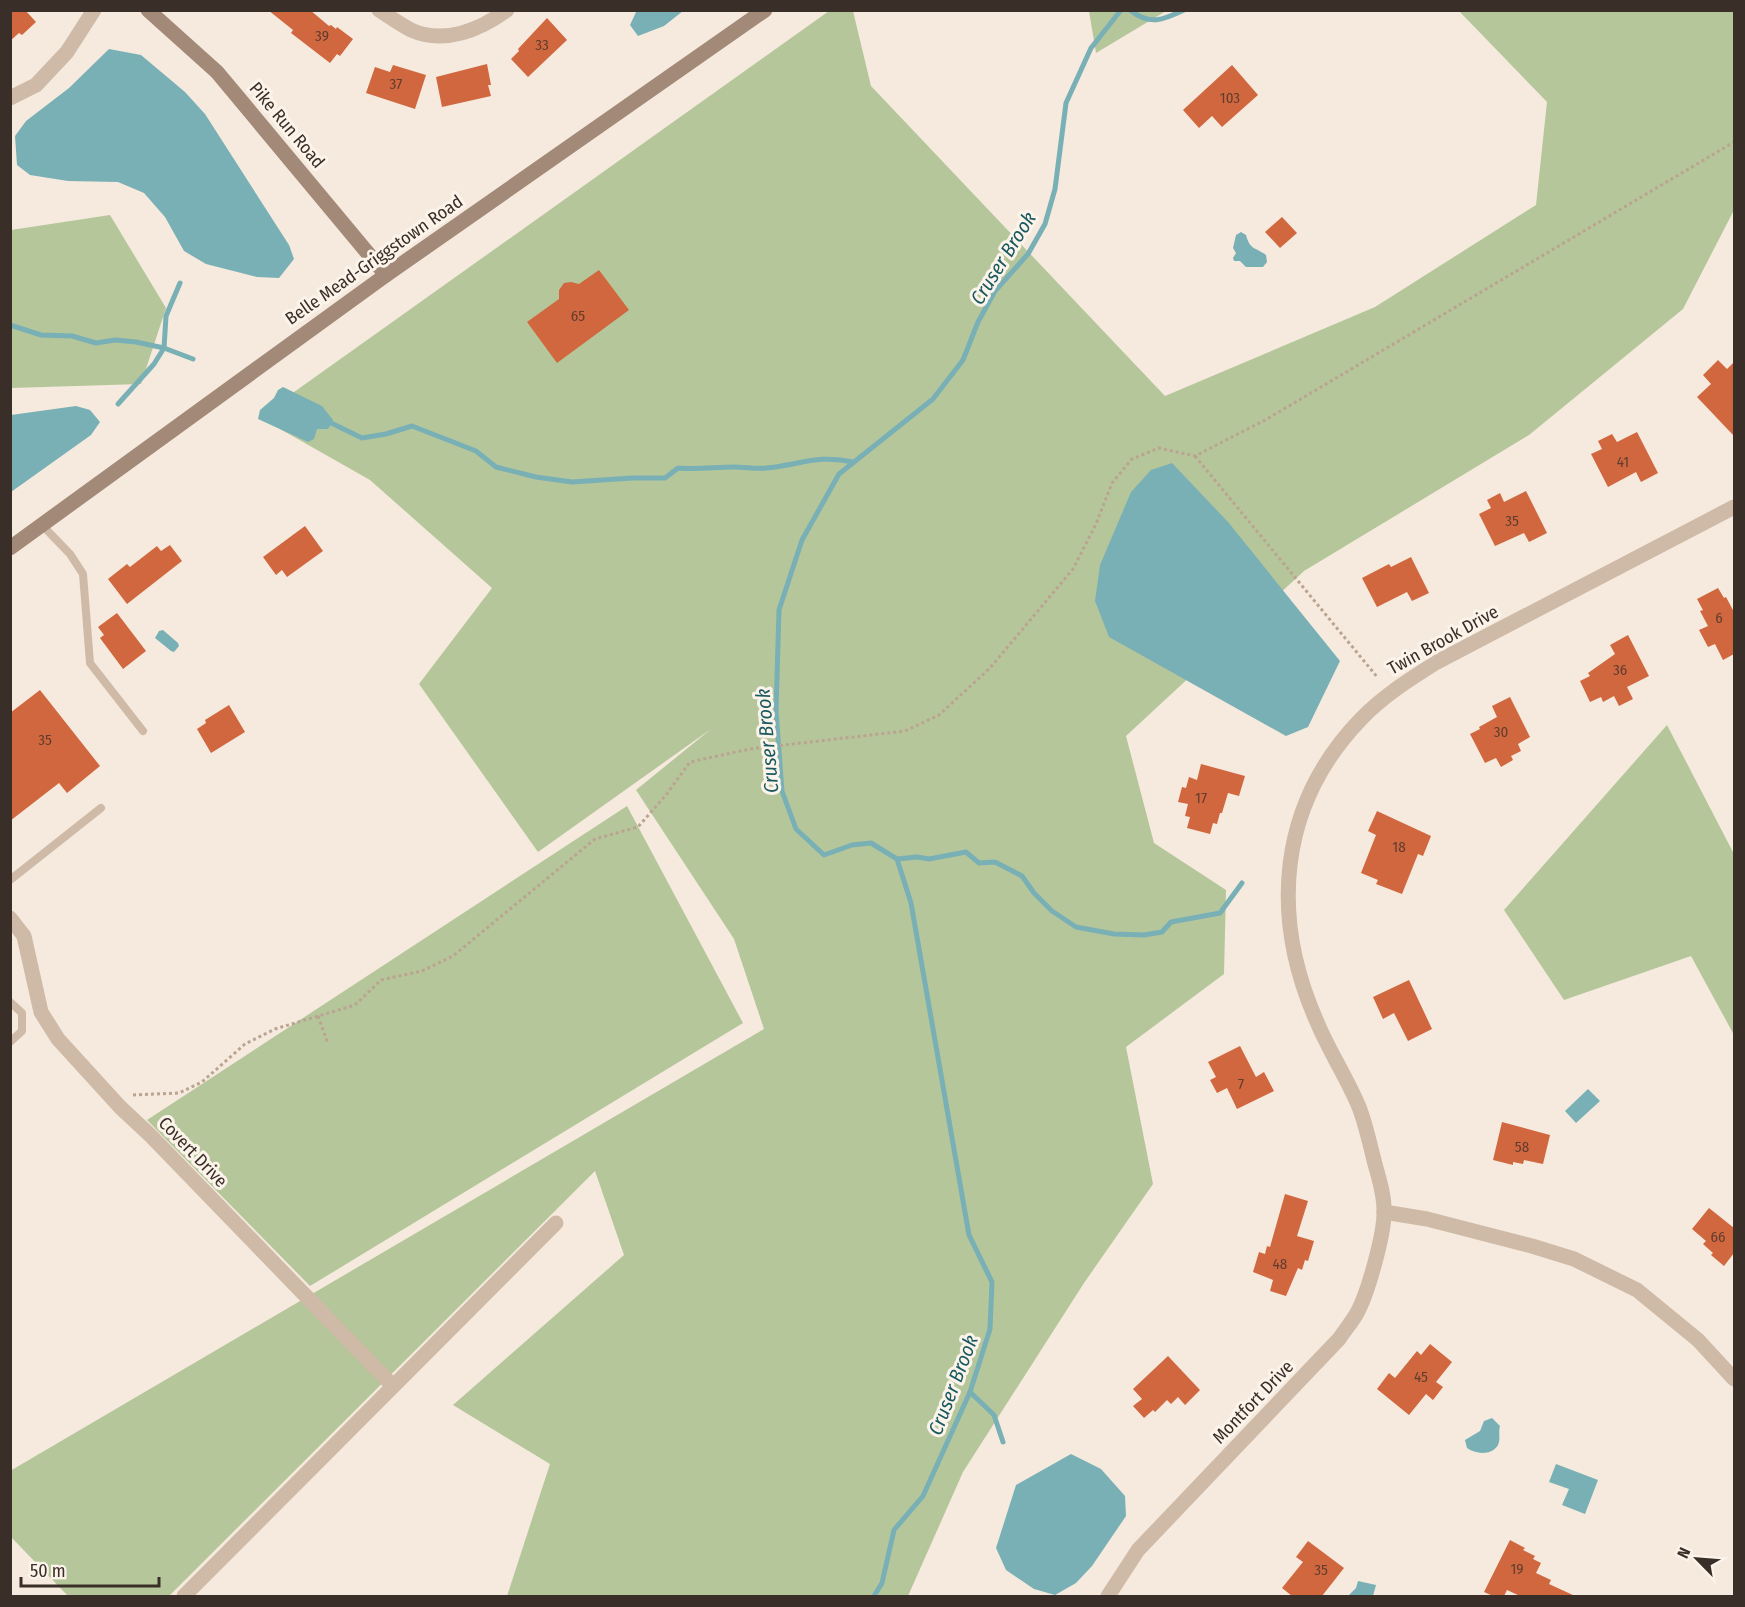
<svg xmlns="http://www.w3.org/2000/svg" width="1745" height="1607" font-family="'Fira Sans Condensed',sans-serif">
<rect width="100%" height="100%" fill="#f5eadd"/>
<g fill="#b6c69b">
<path d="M829,11H853L871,86L1165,396L1375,307L1536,205L1547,102L1459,11H1734V210L1683,309L1529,435L1304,571L1126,736L1154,843L1226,890L1224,974L1126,1047L1153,1184L1084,1283L963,1472L908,1596H507L550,1464L453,1405L624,1255L595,1171L169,1596H68L11,1537L10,1471L764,1029L734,939L636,790L711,729L538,852L419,684L492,588L370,480L259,417Z"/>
<path d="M1089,11V10L1166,11L1096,53Z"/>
<path d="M110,215L166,308L141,384L11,388V230Z"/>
<path d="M1667,725L1734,854V1035L1691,956L1564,1000L1504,910Z"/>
<path d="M627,806L743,1023L310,1286L147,1120Z"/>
</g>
<g fill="#79b0b5">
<path d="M637,10H683V11L664,26L638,36L630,25Z"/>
<path d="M109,49L141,55L185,92L205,114L289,245L294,259L279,278L257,277L206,264L184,251L165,217L144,193L118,182L68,181L30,175L17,165L15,136L26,121L69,88Z"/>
<path d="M1241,232L1246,235C1250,250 1255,247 1266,255L1267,262L1263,267H1246L1240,261H1234L1233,258L1236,253L1233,248L1236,235Z"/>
<path d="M283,387L322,406L333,420L328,429H317L314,439L308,442L258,419L260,410L274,398L278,390Z"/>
<path d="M76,406L90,410L100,422L91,435L11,492V415Z"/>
<path d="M1172,463L1228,522L1340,661L1308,727L1286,736L1109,637L1095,601L1100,565L1131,492L1151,470Z"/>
<path d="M163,630L178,643L179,646L174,652L171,651L155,638L159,631Z"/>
<path d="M1588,1089L1600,1101L1576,1123L1565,1111Z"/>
<path d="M1492,1418L1500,1426C1498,1432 1501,1439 1498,1445C1492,1456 1475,1454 1467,1448L1465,1440L1480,1431L1484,1421Z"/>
<path d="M1071,1454L1101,1469L1125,1496L1126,1516L1092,1566L1076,1583L1055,1595L1034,1589L1006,1570L996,1548L1016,1485Z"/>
<path d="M1556,1464L1598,1480L1585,1514L1562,1505L1569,1489L1549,1482Z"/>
<path d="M1358,1581L1376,1585L1373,1596H1348L1356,1588Z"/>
</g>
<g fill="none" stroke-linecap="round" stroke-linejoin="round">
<g stroke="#79b0b5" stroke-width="5">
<path d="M1130,10C1150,26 1163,20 1184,10"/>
<path d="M10,325L41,335L72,336L96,343L115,340L136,342L164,348L193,359"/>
<path d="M118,404L154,364L164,348L166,316L180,283"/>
<path d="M325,420L362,438L386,434L412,426L476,451L496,467L536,477L572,482L632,478H665L678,468C697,470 715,467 734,467C745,467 756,469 766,468C799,465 819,454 853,462"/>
<path d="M897,859L917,857L929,859L966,852L979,863L995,862L1022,876L1034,893L1052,911L1076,927L1114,934L1144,935L1162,932L1171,922L1220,913L1242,883"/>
<path d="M970,1392L994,1415L1003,1442"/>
<path d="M874,1596L882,1583L894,1530L923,1496L970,1392L990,1329L992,1282L969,1235L911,903L897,859L871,843L852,845L824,855L796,829L782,791L776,711L779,610L802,540L839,474L933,399L963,360L978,322L995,291L1028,254L1045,224L1055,189L1066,103L1091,48L1121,10"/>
</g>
</g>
<g fill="#d1673f">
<path d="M10,10H25L36,22L22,35L19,33L10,41Z"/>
<path d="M268,10H310L329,26L331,25L336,29L337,27L353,39L340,56L337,54L330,63L291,33L293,30Z"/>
<path d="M547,18L567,40L528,77L511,59L519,51L518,49Z"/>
<path d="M487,64L491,85H488L491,96L442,107L436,77Z"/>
<path d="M393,65L426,75L415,109L366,93L375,67L390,72Z"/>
<path d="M1232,65L1258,95L1222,127L1212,116L1199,128L1183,110Z"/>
<path d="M1282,217L1297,233L1280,248L1265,232Z"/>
<path d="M599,270L629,310L557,363L527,322L559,299V290L564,283L571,282L579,284Z"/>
<path d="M1718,360L1727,369L1734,362V436L1697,397L1711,384L1703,375Z"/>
<path d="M1637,432L1658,473L1641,482L1636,472L1608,487L1591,454L1602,449L1598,441L1612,434L1617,442Z"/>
<path d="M1526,491L1547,533L1529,542L1524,533L1495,546L1479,514L1491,508L1487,500L1500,493L1504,502Z"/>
<path d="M305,526L323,551L287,577L282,570L276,575L263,557Z"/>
<path d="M170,545L182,561L127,604L108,579L127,564L130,567L157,546L161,551Z"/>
<path d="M1411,557L1429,593L1412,601L1407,592L1377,607L1362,578L1389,564L1391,567Z"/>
<path d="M1718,588L1724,598L1726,597L1734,612V654L1723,660L1715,644L1708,647L1699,630L1708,626L1700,611L1703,610L1697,599Z"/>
<path d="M117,613L146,651L123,669L100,638L104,635L98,627Z"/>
<path d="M1628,635L1649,676L1627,687L1633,699L1619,706L1614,696L1603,702L1601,697L1590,702L1580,681L1590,676L1588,673L1615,654L1610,645Z"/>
<path d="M40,690L100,766L67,793L59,783L10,821V713Z"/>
<path d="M1510,697L1530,737L1518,744L1521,751L1511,756L1513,760L1501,767L1496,758L1485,763L1470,734L1480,729L1479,727L1497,717L1492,706Z"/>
<path d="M229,705L245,732L211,753L197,729L206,723L205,720Z"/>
<path d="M1201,764L1245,776L1239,796L1228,793L1222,813H1220L1217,824L1213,823L1210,834L1187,828L1190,817L1185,816L1188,804L1178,802L1182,787L1186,788L1189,777L1197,780Z"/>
<path d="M1377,811L1431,836L1423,856L1418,854L1402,894L1376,884L1378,880L1361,873L1376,835L1368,831Z"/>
<path d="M1409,980L1432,1029L1408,1041L1394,1013L1383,1019L1373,997Z"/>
<path d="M1240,1046L1256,1077L1264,1072L1274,1091L1237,1109L1227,1088L1217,1093L1210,1080L1216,1077L1208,1062Z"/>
<path d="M1502,1122L1550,1135L1543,1164L1524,1160L1523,1164L1513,1162V1165L1493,1160Z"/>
<path d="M1285,1194L1308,1201L1297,1236L1314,1241L1308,1261L1305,1260L1302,1270L1298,1268L1286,1296L1270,1291L1273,1280L1253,1272L1259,1252L1265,1254L1267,1246L1270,1247Z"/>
<path d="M1709,1208L1734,1228V1253L1724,1266L1711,1255L1713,1253L1703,1244L1706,1241L1692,1229Z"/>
<path d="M1430,1344L1452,1362L1436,1382L1443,1387L1433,1400L1426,1394L1409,1415L1377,1389L1389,1373L1395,1378L1417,1351L1421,1355Z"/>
<path d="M1168,1356L1200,1390L1185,1405L1178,1397L1171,1404L1167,1400L1155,1412L1153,1410L1144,1418L1133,1406L1142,1399L1133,1389Z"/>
<path d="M1510,1540L1525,1548L1523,1550L1535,1556L1533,1559L1541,1563L1536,1573L1551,1580L1549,1584L1575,1596H1520L1507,1590L1504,1596H1493L1484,1592Z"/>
<path d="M1308,1541L1344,1568L1322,1596H1292L1282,1588L1303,1562L1296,1557Z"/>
</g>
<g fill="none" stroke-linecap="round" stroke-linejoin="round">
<g stroke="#baa491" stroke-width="3" stroke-dasharray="3 3" stroke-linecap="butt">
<path d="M1195,456L1378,678"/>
<path d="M318,1016L328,1044"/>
<path d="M133,1095L179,1093L202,1082L245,1044L275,1029L355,1005L381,980L422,971L453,956L595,839L638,827L666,795L690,762L750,749L905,731L939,715L990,668L1073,569L1096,524L1112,483L1132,459L1159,448L1195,456L1267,419L1734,142"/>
</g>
<g stroke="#cebaa7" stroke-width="8">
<path d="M41,524L70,554L83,574L90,663L143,731"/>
<path d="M10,880L101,808"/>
<path d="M10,1002L22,1013V1031L10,1042"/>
</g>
<g stroke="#cebaa7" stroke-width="15">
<path d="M379,10C390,17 400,24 411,30C444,45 480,30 507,10"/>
<path d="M10,98L36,85L67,52L94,10"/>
<path d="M10,918L24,936L41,1012L58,1039L120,1107L151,1136L393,1386"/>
<path d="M1384,1212L1427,1219L1532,1246L1574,1259L1637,1290L1698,1340L1734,1379"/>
<path d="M184,1596L556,1223"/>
<path d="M1108,1596L1138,1550L1339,1339C1345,1330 1352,1322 1357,1313C1368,1293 1384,1235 1384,1213C1385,1197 1379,1179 1375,1164C1370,1145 1366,1125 1359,1107C1347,1078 1329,1051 1317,1022C1270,916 1278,805 1361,719C1383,696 1410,679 1437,662L1734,507"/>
</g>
<g stroke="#a28978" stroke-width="15">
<path d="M148,10L217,72L386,275"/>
<path d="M10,548L386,275L765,10"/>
</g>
</g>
<g text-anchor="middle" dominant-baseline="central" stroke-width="6" stroke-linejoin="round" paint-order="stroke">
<g font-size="15" fill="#603d2e">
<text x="322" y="36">39</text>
<text x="542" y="45">33</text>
<text x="396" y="84">37</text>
<text x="1230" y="98">103</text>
<text x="578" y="316">65</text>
<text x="1623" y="462">41</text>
<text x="1512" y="521">35</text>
<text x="1719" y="618">6</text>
<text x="1620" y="670">36</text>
<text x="1501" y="732">30</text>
<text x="45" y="740">35</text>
<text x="1201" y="798">17</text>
<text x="1399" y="847">18</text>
<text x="1241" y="1084">7</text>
<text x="1522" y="1147">58</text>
<text x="1718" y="1237">66</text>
<text x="1280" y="1264">48</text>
<text x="1421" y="1377">45</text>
<text x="1517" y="1569">19</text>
<text x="1321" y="1570">35</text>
</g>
<g font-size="18" fill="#3a2f28" stroke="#fcf4ea">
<text transform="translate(287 125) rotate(50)">Pike Run Road</text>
<text transform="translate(374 260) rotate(-35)">Belle Mead-Griggstown Road</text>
<text transform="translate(1443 640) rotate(-29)">Twin Brook Drive</text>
<text transform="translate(193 1152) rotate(46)">Covert Drive</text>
<text transform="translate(1253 1402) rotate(-46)">Montfort Drive</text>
</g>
<g font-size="20" font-style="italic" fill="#195960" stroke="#fcf4ea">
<text transform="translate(1003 258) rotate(-58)">Cruser Brook</text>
<text transform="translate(767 741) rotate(-95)">Cruser Brook</text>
<text transform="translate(953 1385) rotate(-69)">Cruser Brook</text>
</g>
</g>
<rect width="1745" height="1607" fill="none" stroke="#3a2f28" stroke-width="24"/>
<g transform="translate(1697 1559) rotate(295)" stroke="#fcf4ea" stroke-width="4.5" paint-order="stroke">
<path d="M0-4.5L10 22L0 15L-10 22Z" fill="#3a2f28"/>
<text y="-9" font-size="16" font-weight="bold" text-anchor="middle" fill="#3a2f28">N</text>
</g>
<path d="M21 1577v9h138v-9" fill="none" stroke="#3a2f28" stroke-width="3"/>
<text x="30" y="1577" font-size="18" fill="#3a2f28" stroke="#fcf4ea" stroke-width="4.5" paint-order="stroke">50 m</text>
</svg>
